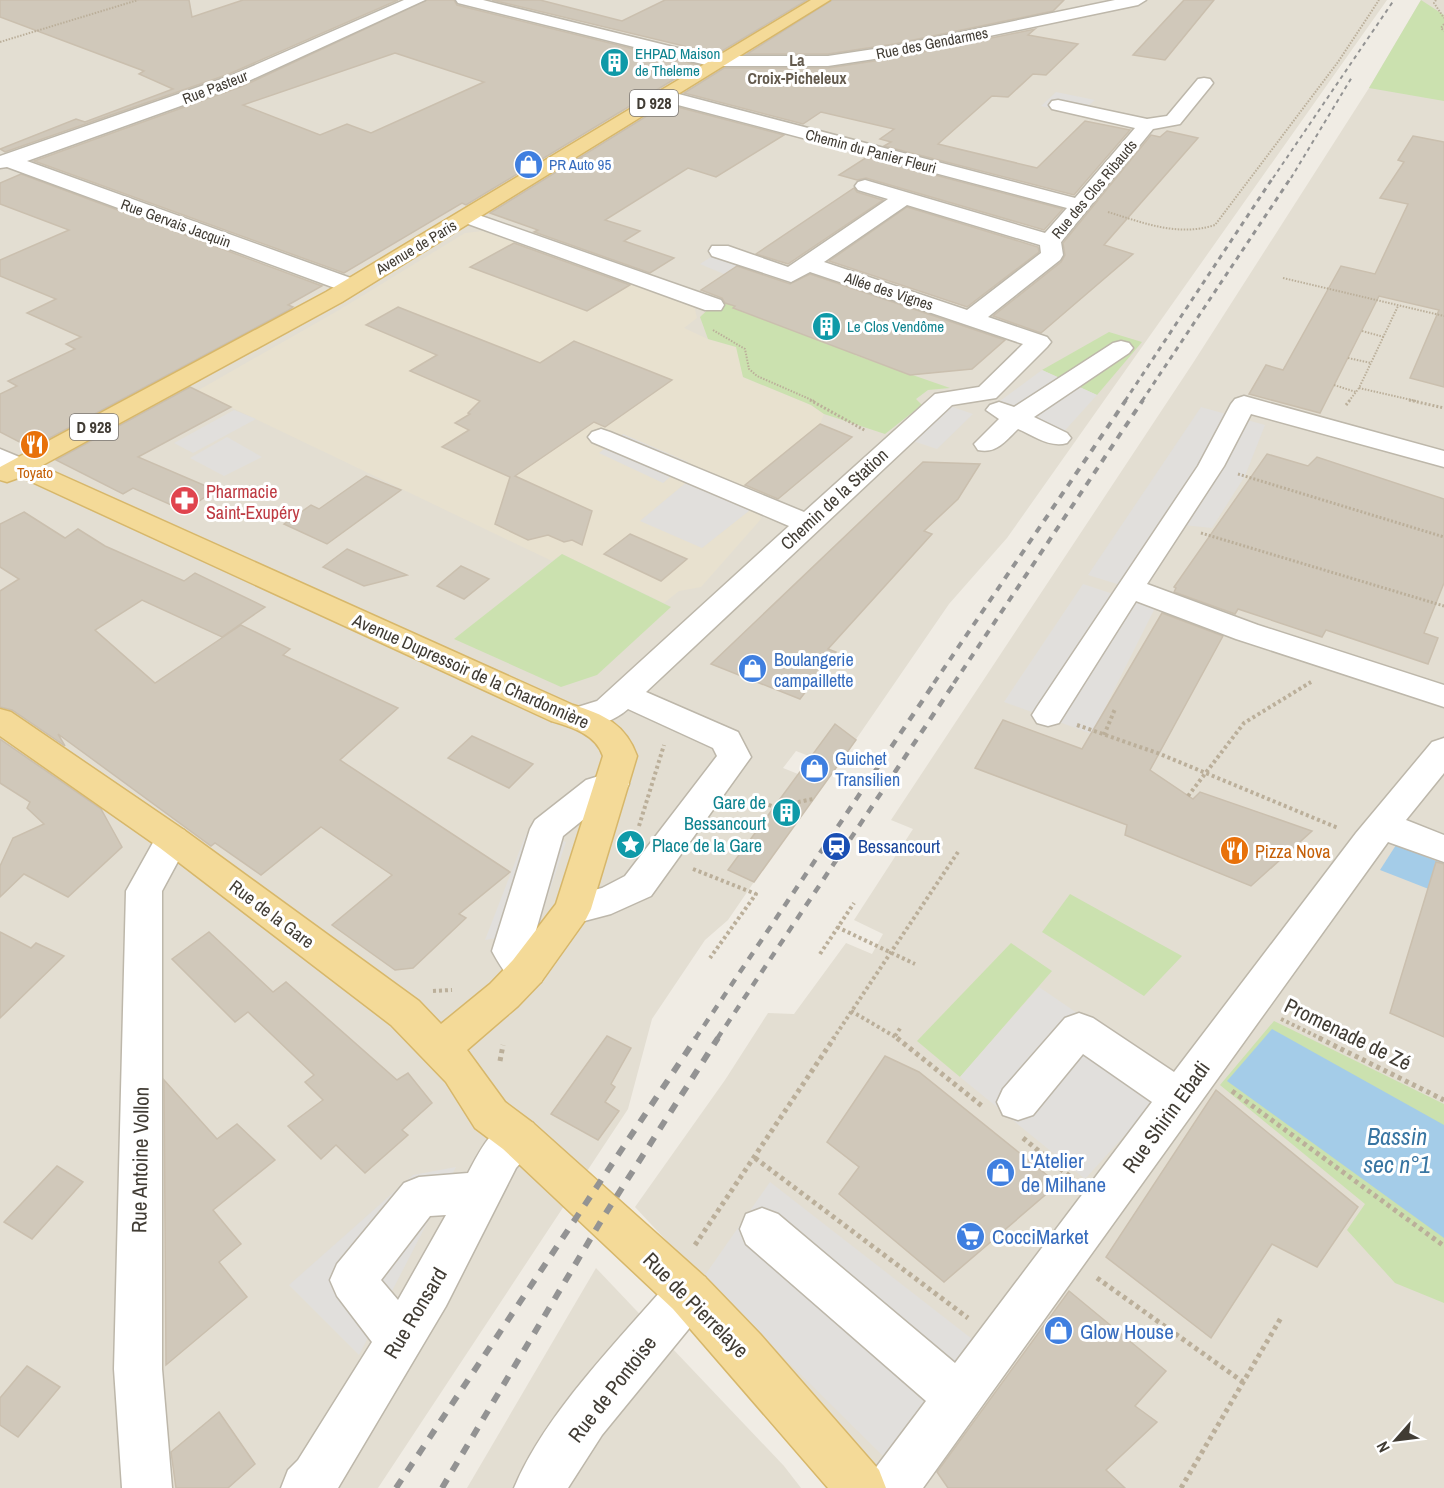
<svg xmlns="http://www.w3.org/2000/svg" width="1444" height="1488" font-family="'Archivo Narrow',sans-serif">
<rect width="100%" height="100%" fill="#f0ece4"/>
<g fill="#e3ded2">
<path d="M0,0H1387L1007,538L949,604L837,767L796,751L783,768L798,774L728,870L754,882L728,920L705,940L652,1019L628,1109L378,1488H0Z"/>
<path d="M1421,0H1444V1488H897L635,1207L725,1080L768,1013L794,1014L846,943L872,954L883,934L854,920L913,829L891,820L1193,363L1369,88Z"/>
<path d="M596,1268L784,1466L801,1488H467Z"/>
</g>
<path fill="#e8e1cf" d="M482,231L694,305L697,318L684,328L708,339L737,347L743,377L811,405L824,414L820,424L852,437L759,514L761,519L701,587L679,591L664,603L562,554L552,561L197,391L339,310L465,233Z"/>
<g fill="#cbe1af">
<path d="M1421,0L1444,15V101L1369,88Z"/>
<path d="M718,300L802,334L858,352L855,355L950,388L928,390L916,399L922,405L885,434L824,414L811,405L743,377L736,347L708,339L700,317Z"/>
<path d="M1109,332L1142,342L1097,395L1042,370Z"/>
<path d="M562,554L671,607L597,675L561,687L454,639Z"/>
<path d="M1070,894L1182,956L1144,996L1042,932Z"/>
<path d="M1011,943L1052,971L960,1077L917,1041Z"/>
<path d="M1274,1021L1444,1104V1303L1395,1283L1347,1230L1365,1204L1220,1085Z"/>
</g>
<g fill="#e1dfdc">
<path d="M1056,92L1095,100L1079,114L1041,106Z"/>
<path d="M720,251L758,264L736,279L700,264Z"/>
<path d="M1042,370L1097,395L1058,438L1055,445L1022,426L985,412Z"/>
<path d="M950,406L973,414L937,449L913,441Z"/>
<path d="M1201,407L1265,425L1245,476L1212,528L1173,524L1130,588L1088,575Z"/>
<path d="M234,410L256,419L193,453L174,443Z"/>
<path d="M623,434L688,462L663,483L599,453Z"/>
<path d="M227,437L262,457L224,476L190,458Z"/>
<path d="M694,476L759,503L702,548L640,521Z"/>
<path d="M1083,584L1155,608L1092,734L1004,702Z"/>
<path d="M526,834L566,842L536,932L485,940Z"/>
<path d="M1039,987L1175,1080L1085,1179L960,1077Z"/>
<path d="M456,1167L359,1355L289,1285L413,1175Z"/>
<path d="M770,1182L972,1339L885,1458L703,1278Z"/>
</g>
<g fill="#a4cce8">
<path d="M1396,845L1444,864V895L1380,870Z"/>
<path d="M1272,1029L1444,1125V1238L1227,1081Z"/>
</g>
<g fill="#d0c8ba" stroke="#cabfae" stroke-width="1.5" fill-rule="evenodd">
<path d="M0,0H189L192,17L243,0H398L229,74L5,152L0,149L76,119L85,122L173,89L139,74L144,71L0,17Z"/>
<path d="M427,0H454L457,5L698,65L466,205L462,203L344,273L34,161L243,86ZM395,53L484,82L371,133L347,124L320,135L243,105Z"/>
<path d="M492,0H540L622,21L665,0H807L717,54Z"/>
<path d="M832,0H1064L1053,11L894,44L828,54H747Z"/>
<path d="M1184,0H1214L1165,60L1133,55Z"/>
<path d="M1035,29L1028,35L1078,44L1046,75L1033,74L1008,97L992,96L938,144L1037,168L1085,121L1130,130L1074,195L884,146L891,142L880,139L894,129L821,112L803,124L684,93L724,68H828L894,58Z"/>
<path d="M666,104L784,135L716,177L688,168L605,220L640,231L624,241L674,258L650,273L534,232L538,230L490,213Z"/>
<path d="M1167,131L1198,138L1104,245L1133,254L1041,333L993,316L1061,262L1065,255L1063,243L1151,135L1160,137Z"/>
<path d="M1413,136L1444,142V387L1410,378L1439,310L1379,296L1320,413L1249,394L1266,365L1283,370L1341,266L1375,274L1408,204L1380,198L1404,162L1398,160Z"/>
<path d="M867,157L1063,209L1044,230L866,178L857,180L839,175Z"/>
<path d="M21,174L322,286L288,305L293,307L287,311L31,448L0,432V394L17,386L8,381L75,349L66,344L81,337L27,313L56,299L0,276V260L69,230L0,204V183Z"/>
<path d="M854,188L857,192L883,200L788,264L756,254Z"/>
<path d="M907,207L1038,247L1039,252L967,307L829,261Z"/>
<path d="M514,243L630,285L587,311L470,267Z"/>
<path d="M737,266L790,284L810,274L1005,340L972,369L910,375L733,308L735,306L725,303L722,298L701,290Z"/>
<path d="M398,307L540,363L574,341L672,380L605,427L594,422L515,476L592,511L582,545L572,540L564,542L548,535L528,540L495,524L510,477L442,447L469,430L455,423L470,414L468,413L480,401L410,371L437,355L366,325Z"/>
<path d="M190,387L231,407L138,457L215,490L185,511L133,488L123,494L56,460Z"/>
<path d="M820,424L852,437L778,499L745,485Z"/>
<path d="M1267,454L1308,466L1317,457L1444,499V583L1424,633L1438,638L1428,664L1326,630L1322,637L1238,609L1235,614L1174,592L1176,588L1174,587Z"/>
<path d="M923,462L980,464L958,499L924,531L932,534L828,649L836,652L800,699L711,664Z"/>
<path d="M366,476L401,490L327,544L284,524L311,505L319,509Z"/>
<path d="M24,512L65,538L78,529L105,546L184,581L195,573L265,607L222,637L142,600L95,630L155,683L241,625L290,649L283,655L398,708L340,760L510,872L459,914L466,918L413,968L395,970L332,925L392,875L321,827L261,875L215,843L211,846L58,734L65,746L12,710L0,707V591L19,579L0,567V524Z"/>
<path d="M630,534L687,559L661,581L604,554Z"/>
<path d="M347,549L407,575L364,586L323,567Z"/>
<path d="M461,566L489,579L464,599L437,586Z"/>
<path d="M1162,613L1223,636L1150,770L1193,799L1200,792L1312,831L1251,886L1125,835L1127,825L975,768L1003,720L1082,749Z"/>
<path d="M835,724L856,740L754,882L728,870Z"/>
<path d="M472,736L533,764L509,788L448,758Z"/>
<path d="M0,739L101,809L122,847L68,897L24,874L0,897V866L13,838L44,824L27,808L30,802L0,783Z"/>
<path d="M1436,862L1444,864V1037L1390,1013Z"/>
<path d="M0,932L31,948L36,943L64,956L0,1018Z"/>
<path d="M209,932L273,992L286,982L397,1080L408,1073L432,1103L402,1130L408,1135L365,1173L336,1145L321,1159L288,1126L323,1100L305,1082L314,1075L248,1012L235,1022L172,959Z"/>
<path d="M607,1036L631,1048L611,1084L615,1087L605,1102L619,1111L598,1140L551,1114Z"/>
<path d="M885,1056L919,1072L1058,1184L944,1282L839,1194L859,1167L827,1142Z"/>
<path d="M164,1080L217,1139L237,1124L275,1160L213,1210L241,1244L219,1262L247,1297L166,1365Z"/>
<path d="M1216,1090L1358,1207L1317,1267L1272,1244L1211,1338L1106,1257Z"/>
<path d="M57,1166L83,1182L32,1239L4,1222Z"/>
<path d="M1069,1291L1166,1371L1135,1406L1157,1422L1106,1470L1125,1488H948L937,1472Z"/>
<path d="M27,1366L60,1387L18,1437L0,1425V1398Z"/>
<path d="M219,1412L255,1464L228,1488H176L171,1452Z"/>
</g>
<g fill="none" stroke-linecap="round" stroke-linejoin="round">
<defs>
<g id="minor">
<path d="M404,0H425L242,84L27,161L359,281L362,286L359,291H343L7,167L0,168V156L230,76Z"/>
<path d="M456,0H483L710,56H828L894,46L1115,0H1146L1138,5L894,56L828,66H710L458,3Z"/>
<path d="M1204,78L1210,79L1213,83L1210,87L1180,124L1153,129L1061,242L1063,255L1060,260L988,317L1047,337L1051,342L1047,347L996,398L952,405L646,692L738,732L751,757L651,896L611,914L573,924L560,919L555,909L560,899L602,888L625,876L717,756L713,748L628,709C614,722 586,731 568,726L563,718L568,710L597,701L789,526L592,442L588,437L592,432L601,429L610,432L804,512L935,394L979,387L1023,344L810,272L791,282L712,256L709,251L712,246H728L788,267L888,199L858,190L855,186L858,182L865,180L1045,233L1067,208L659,100L656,96L659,92H671L1075,198L1135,128L1052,109L1049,105L1052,101L1058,100L1147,119L1167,116L1198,79ZM907,205L1040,245L1041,253L967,310L824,262Z"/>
<path d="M467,211L721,300L724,305L721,310H705L460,221L457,217L460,213Z"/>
<path d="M1121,341L1129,343L1133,348L1129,353L1034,417L1067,433L1071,438L1067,443C1050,448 1034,436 1018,429C1005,441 997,454 978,450L974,444L999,419L986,410L990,405L999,402L1014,407L1113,343Z"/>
<path d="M1244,396L1444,451V467L1251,414L1224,466L1147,584L1258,625L1444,685V707L1236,639L1136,601L1059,723L1048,726L1037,723L1032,715L1037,707L1198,466L1231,404L1235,399Z"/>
<path d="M0,449L29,461L33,467L29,473L20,475L0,467Z"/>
<path d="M1444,738V773L1406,820L1444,835V862L1388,842L923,1488H867L874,1470L926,1401L746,1244L740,1229L746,1214L762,1208L778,1214L955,1363L1152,1102L1083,1054L1033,1115L1018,1120L1003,1115L997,1102L1003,1089L1065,1018L1079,1013L1093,1018L1174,1072L1356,833L1432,742Z"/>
<path d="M612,772L624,775L629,784L624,793L610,798L563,836L531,948L546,971L541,982C514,991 504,973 492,951L530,829L535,820L586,780Z"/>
<path d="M172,826L184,830L190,839L162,891V1369L172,1488H122L114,1369L126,891L160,830Z"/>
<path d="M518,1117L533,1123L539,1136L533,1149L516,1168L446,1306L338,1488H281L288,1470L298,1460L372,1342L337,1296L330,1280L337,1264L404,1183L419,1177L468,1173C481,1149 491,1127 518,1117ZM446,1215L398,1300L381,1280L430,1216Z"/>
<path d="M689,1271L705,1277L712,1293L705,1309L602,1435L568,1488H514C545,1413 620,1339 673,1277Z"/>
</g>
<path id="major" d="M811,0H830L342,302L41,466L573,705C604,714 626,725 637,756L591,909L586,919L541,982L518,1006L467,1050L505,1102L533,1123L705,1277L760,1334L879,1470L886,1488H828L673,1309L503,1149L475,1128L446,1082L391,1025L160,848L0,736V709L11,712L184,830L419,1001L441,1024L490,984L513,960L556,904L603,756C596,734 571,727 551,721L21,477L7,482L0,480V467L326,292Z"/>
</defs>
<use href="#minor" stroke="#bdb7aa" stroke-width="3"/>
<use href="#major" stroke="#d7b76a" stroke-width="3"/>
<g stroke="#bbaf9a" stroke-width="2" stroke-dasharray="1.5 1.5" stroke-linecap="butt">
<path d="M1436,0L1434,3L1444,18"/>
<path d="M1444,24L1441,28L1444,31"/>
<path d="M0,42L138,0"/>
<path d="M1108,212C1144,223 1178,237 1215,225L1338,62L1379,0"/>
<path d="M1283,278L1444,316"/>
<path d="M713,330L745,349L749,369L757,376L814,401"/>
<path d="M1362,331L1384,337"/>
<path d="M1348,358L1371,363"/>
<path d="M1334,385L1356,392"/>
<path d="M1359,388L1416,401"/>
<path d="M1349,401L1359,388L1398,306"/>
</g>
<g stroke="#bbaf9a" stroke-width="3" stroke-dasharray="2 2" stroke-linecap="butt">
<path d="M810,400L866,431"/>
<path d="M1409,400L1444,408"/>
<path d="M1346,405L1350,400"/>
<path d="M1238,474L1444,537"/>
<path d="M1201,533L1444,606"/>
<path d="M1309,683L1311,682"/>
</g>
<g stroke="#bbaf9a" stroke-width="4" stroke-dasharray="3 3" stroke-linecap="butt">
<path d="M1077,725L1160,754L1338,828"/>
<path d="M1104,735L1115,709"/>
<path d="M1188,796L1244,723L1311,682"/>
<path d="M752,798L774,807L813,799"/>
<path d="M639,826L664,745"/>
<path d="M693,869L756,894L710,958"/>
<path d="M837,927L915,964"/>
<path d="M820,954L854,903"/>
<path d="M433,991L452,990"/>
<path d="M851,1011L899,1039"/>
<path d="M1281,1019L1322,1039"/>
<path d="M895,1036L901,1027"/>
<path d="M833,1039L958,852"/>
</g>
<g stroke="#bbaf9a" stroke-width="5" stroke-dasharray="4 4" stroke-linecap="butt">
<path d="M897,1038L982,1106"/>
<path d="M1319,1038L1444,1100"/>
<path d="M500,1061L503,1045"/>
<path d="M1232,1091L1444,1246"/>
<path d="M1023,1138L1073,1179"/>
<path d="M755,1158L968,1318"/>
<path d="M695,1245L834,1038"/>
<path d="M1097,1278L1243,1382"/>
<path d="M1181,1488L1282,1316"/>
</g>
<use href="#minor" fill="#fff" fill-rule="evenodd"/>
<use href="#major" fill="#f4da98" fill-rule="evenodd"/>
<g stroke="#939393" stroke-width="2" stroke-dasharray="4 4" stroke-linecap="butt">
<path d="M1273,178L1394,0"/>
<path d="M1291,178L1352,77"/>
</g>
<g stroke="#939393" stroke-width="3" stroke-dasharray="5 5" stroke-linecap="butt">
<path d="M1125,401L1274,176"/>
<path d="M1142,401L1292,176"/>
</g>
<g stroke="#939393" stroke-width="4" stroke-dasharray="7 7" stroke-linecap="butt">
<path d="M934,683L1126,400"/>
<path d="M954,683L1143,400"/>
</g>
<g stroke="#939393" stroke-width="4.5" stroke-dasharray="8 8" stroke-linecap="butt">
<path d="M695,1039L935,682"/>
<path d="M717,1039L955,682"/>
</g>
<g stroke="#939393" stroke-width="6" stroke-dasharray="10 10" stroke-linecap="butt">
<path d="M396,1488L696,1038"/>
<path d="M442,1488L604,1216L718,1038"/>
</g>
</g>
<defs>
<symbol id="building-disc" viewBox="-11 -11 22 22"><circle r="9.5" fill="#0f9aa8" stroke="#fff"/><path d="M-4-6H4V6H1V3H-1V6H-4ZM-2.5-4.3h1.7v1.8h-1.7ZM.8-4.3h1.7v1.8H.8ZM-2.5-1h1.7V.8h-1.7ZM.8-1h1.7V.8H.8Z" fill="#fff"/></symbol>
<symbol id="shop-disc" viewBox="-11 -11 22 22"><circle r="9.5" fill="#3f7fe0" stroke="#fff"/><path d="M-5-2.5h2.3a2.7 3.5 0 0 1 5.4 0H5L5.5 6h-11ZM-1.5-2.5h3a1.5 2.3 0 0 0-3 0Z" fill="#fff"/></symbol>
<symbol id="restaurant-disc" viewBox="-11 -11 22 22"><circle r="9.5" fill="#e8710a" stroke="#fff"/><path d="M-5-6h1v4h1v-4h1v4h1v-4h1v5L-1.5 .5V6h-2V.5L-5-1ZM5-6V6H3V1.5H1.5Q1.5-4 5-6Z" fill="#fff"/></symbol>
<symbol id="pharmacy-disc" viewBox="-11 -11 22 22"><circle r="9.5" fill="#e0444e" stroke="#fff"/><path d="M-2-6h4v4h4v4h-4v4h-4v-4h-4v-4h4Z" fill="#fff"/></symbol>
<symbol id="sight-disc" viewBox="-11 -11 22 22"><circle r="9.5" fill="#0f9aa8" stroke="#fff"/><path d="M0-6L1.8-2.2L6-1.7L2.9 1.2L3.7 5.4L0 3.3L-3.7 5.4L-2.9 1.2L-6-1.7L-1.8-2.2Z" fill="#fff"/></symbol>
<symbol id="station-disc" viewBox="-11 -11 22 22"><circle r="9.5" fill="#1a4fb4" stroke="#fff"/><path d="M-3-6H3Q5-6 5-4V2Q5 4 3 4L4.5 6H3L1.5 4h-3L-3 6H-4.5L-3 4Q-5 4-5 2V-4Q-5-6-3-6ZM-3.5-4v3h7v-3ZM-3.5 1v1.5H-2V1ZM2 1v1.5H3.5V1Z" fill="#fff"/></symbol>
<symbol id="supermarket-disc" viewBox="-11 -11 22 22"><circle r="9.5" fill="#3f7fe0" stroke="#fff"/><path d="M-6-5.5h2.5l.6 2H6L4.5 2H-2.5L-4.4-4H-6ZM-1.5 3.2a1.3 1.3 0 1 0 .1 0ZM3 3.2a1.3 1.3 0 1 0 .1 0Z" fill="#fff"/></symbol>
</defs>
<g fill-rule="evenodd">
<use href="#building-disc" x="598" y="46" width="33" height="33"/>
<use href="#shop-disc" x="512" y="148" width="33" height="33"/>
<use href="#building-disc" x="810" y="310" width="33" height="33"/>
<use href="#restaurant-disc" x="18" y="428" width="33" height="33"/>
<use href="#pharmacy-disc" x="168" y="484" width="33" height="33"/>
<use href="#shop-disc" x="736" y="652" width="33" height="33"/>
<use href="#shop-disc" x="798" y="752" width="33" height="33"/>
<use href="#building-disc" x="770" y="796" width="33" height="33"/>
<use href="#sight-disc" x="614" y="828" width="33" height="33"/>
<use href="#station-disc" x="820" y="830" width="33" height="33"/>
<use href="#restaurant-disc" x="1218" y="834" width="33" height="33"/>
<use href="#shop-disc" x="984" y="1156" width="33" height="33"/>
<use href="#supermarket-disc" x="954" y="1220" width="33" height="33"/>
<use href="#shop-disc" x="1042" y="1314" width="33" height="33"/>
</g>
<g text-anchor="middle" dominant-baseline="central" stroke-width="6" stroke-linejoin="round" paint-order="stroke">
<g font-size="15" fill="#413c34" stroke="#fff">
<text transform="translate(932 43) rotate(-11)">Rue des Gendarmes</text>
<text transform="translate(215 87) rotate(-21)">Rue Pasteur</text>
<text transform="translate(871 151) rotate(15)">Chemin du Panier Fleuri</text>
<text transform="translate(1094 189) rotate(-50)">Rue des Clos Ribauds</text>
<text transform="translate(176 223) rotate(20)">Rue Gervais Jacquin</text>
<text transform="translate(416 247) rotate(-31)">Avenue de Paris</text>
<text transform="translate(889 291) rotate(18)">Allée des Vignes</text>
</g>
<g font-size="15" fill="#0d838f" stroke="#fff" text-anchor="start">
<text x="635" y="53">EHPAD Maison<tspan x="635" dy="17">de Theleme</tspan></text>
<text x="847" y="326">Le Clos Vendôme</text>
</g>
<g font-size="15" fill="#366cbe" stroke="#fff" text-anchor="start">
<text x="549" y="164">PR Auto 95</text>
</g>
<g font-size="15" fill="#c56008" stroke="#fff">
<text x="35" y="472">Toyato</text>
</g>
<g font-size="16" font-weight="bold" fill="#635a4d" stroke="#fff">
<text x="797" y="60">La<tspan x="797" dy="18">Croix-Picheleux</tspan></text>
</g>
<g fill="#fff" stroke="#7a7671" stroke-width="1.5">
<rect x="630" y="90" width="48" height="26" rx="4.5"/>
<rect x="70" y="414" width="48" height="26" rx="4.5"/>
</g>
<g font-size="16" font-weight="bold" fill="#413c34">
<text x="654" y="103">D 928</text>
<text x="94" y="427">D 928</text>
</g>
<g font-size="18" fill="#be3a42" stroke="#fff" text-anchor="start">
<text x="206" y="491">Pharmacie<tspan x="206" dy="21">Saint-Exupéry</tspan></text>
</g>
<g font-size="18" fill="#413c34" stroke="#fff">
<text transform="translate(834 499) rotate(-43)">Chemin de la Station</text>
<text transform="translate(471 671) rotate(24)">Avenue Dupressoir de la Chardonnière</text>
<text transform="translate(272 914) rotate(37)">Rue de la Gare</text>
</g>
<g font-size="18" fill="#366cbe" stroke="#fff" text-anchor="start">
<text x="774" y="659">Boulangerie<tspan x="774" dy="21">campaillette</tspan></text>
<text x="835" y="758">Guichet<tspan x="835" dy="21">Transilien</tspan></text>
</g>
<g font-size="18" fill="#0d838f" stroke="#fff" text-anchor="end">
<text x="766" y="802">Gare de<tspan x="766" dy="21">Bessancourt</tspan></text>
<text x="652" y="845" text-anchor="start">Place de la Gare</text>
</g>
<g font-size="18" fill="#164399" stroke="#fff" text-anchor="start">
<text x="858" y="846">Bessancourt</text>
</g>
<g font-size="18" fill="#c56008" stroke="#fff" text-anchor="start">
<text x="1255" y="851">Pizza Nova</text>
</g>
<g font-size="21" fill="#413c34" stroke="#fff">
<text transform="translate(1348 1034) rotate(26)">Promenade de Zé</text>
<text transform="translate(1166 1117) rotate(-54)">Rue Shirin Ebadi</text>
<text transform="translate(140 1160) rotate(-89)">Rue Antoine Vollon</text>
<text transform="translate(696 1305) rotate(45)">Rue de Pierrelaye</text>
<text transform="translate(415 1313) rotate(-59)">Rue Ronsard</text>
<text transform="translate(612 1389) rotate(-52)">Rue de Pontoise</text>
</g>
<g font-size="21" fill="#366cbe" stroke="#fff" text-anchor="start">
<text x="1021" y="1160">L'Atelier<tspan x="1021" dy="24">de Milhane</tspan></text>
<text x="992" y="1236">CocciMarket</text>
<text x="1080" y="1331">Glow House</text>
</g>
<g font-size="24" font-style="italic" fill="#3875a2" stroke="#fff">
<text x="1397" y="1136">Bassin<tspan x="1397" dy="28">sec n°1</tspan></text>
</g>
</g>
<g transform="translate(1396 1440) rotate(242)" stroke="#ffffff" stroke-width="4.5" paint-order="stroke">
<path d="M0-4.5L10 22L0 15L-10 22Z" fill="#413c34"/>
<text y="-9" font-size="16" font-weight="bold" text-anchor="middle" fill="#413c34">N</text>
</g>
</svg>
